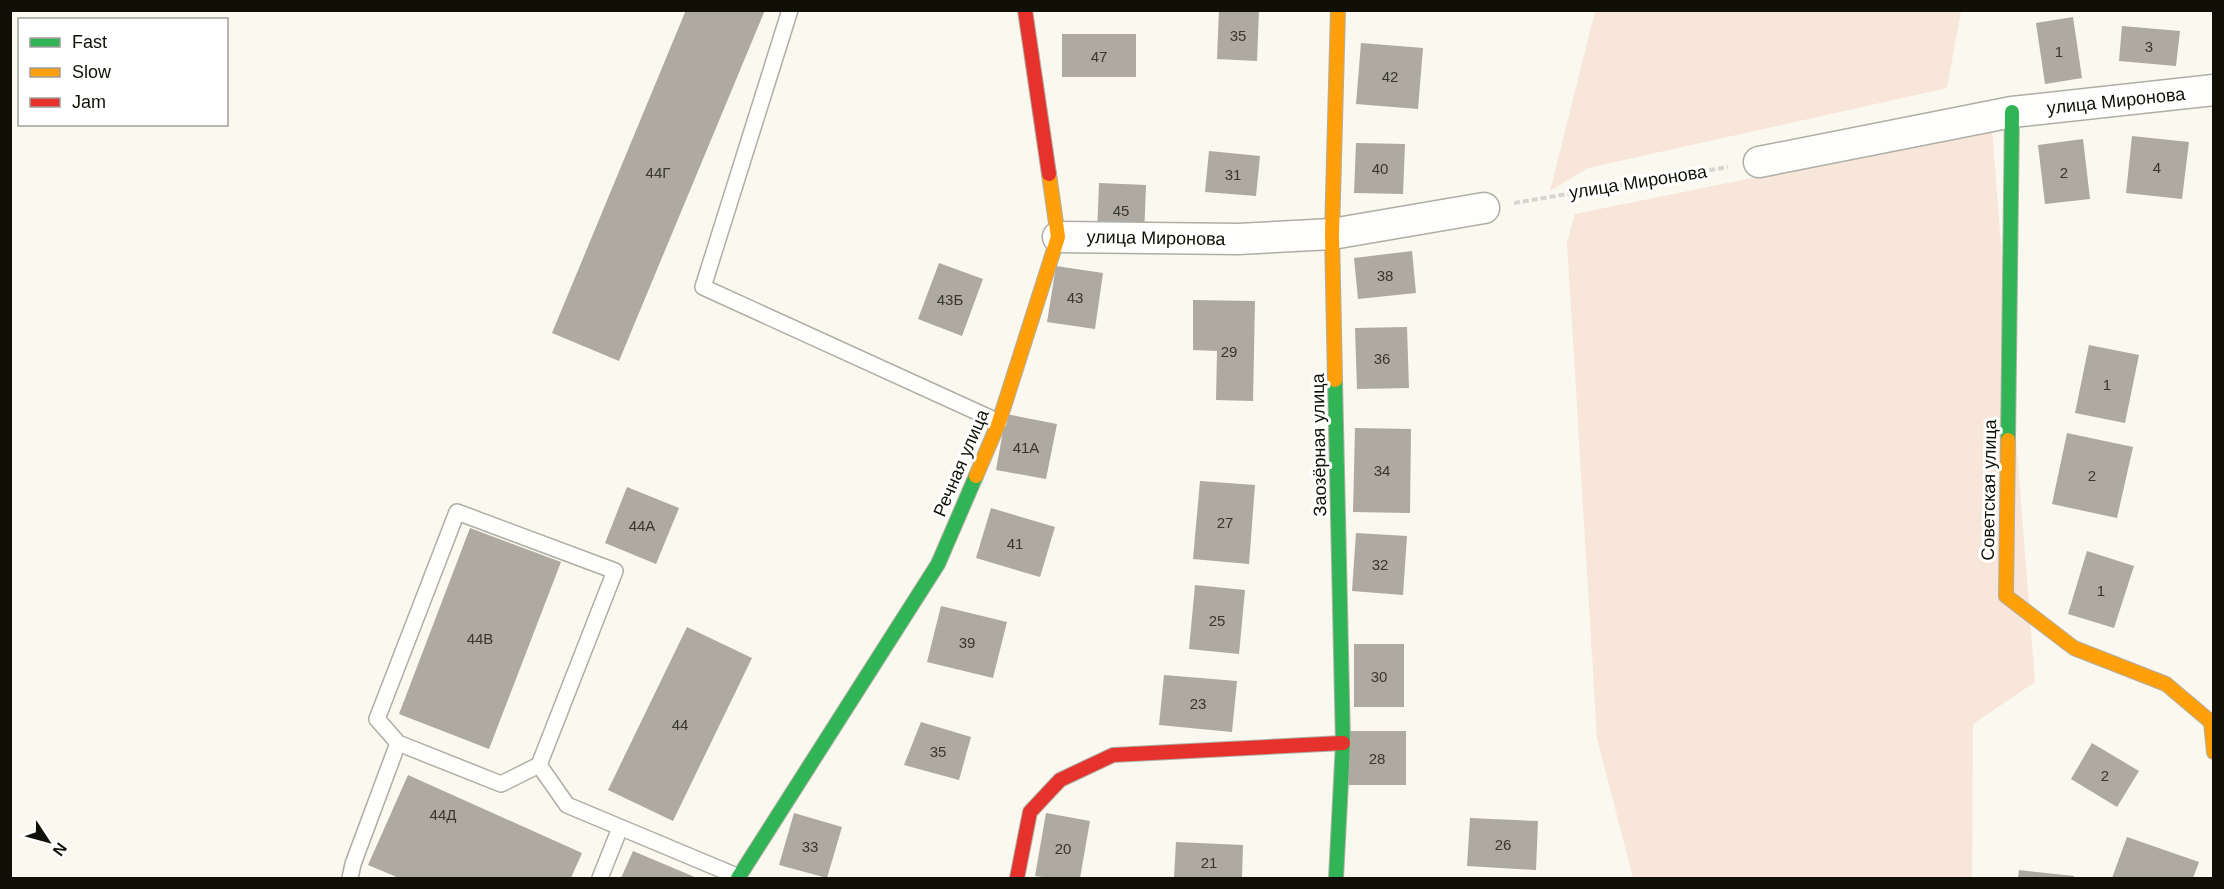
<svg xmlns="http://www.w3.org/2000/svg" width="2224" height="889" font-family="Helvetica,sans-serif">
<rect width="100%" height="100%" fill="#faf8ef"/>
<g fill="#f8e6da">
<path d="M1595,11V10L1961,11L1947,88L1588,168L1550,191Z"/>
<path d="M1992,129L2035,682L1973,724L1972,878H1633L1597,738L1567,242L1575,214Z"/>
</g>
<g fill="#aea9a1">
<path d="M686,10H765L619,361L552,333Z"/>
<path d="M1219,10H1259L1257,61L1217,59Z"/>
<path d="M2073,17L2082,78L2045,84L2036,23Z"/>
<path d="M2122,26L2180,31L2176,66L2119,61Z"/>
<rect x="1062" y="34" width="74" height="43"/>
<path d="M1361,43L1423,48L1418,109L1356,104Z"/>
<path d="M2132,136L2189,142L2182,199L2126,193Z"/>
<path d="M2083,139L2090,199L2045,204L2038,145Z"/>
<path d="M1356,143L1405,144L1403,194L1354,193Z"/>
<path d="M1209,151L1260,156L1256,196L1205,192Z"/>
<path d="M1099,183L1146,185L1144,237L1097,234Z"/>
<path d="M1412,251L1416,293L1358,299L1354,258Z"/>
<path d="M939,263L983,279L962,336L918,319Z"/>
<path d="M1056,266L1103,273L1095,329L1047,322Z"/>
<path d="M1193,300L1255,301L1253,401L1216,400L1217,351L1193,350Z"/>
<path d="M1407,327L1409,388L1357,389L1355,328Z"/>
<path d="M2089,345L2139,355L2125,423L2075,413Z"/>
<path d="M1006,414L1057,424L1046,479L996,470Z"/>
<path d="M1355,428L1411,429L1410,513L1353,512Z"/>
<path d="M2067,433L2133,447L2117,518L2052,504Z"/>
<path d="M1200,481L1255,485L1249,564L1193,559Z"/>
<path d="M627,487L679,508L656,564L605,543Z"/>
<path d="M991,508L1055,527L1040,577L976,558Z"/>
<path d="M470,528L561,562L489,749L399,714Z"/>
<path d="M1356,533L1407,536L1403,595L1352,591Z"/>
<path d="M2087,551L2134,566L2114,628L2068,614Z"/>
<path d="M1195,585L1245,590L1239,654L1189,649Z"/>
<path d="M941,606L1007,622L993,678L927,662Z"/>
<path d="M687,627L752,658L673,821L608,790Z"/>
<rect x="1354" y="644" width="50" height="63"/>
<path d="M1164,675L1237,681L1232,732L1159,725Z"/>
<path d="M921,722L971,737L959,780L904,765Z"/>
<path d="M1348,731H1406V785H1347Z"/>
<path d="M2092,743L2139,771L2117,807L2071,779Z"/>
<path d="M408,775L582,853L571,878H399L368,865Z"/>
<path d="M794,813L842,827L827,878L779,865Z"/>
<path d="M1046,813L1090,821L1080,878H1050L1035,876Z"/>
<path d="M1470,818L1538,821L1536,870L1467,866Z"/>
<path d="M2127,837L2199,862L2193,878H2112Z"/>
<path d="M1176,842L1243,845L1242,878H1174Z"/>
<path d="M633,851L697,878H621Z"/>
<path d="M2019,870L2074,876V878H2018Z"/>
</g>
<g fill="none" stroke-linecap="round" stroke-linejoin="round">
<defs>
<g id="lane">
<path d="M790,10L703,287L999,422"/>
<path d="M457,512L615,571L539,765L501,784L398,743L377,719Z"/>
<path d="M539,765L567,805L739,877"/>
<path d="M350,878L353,864L398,743"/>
<path d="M600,878L620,828"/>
</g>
<g id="street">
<path d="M1759,162L2012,112L2214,90"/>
<path d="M1058,237L1238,239L1332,234L1484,208"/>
</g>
<g id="fast">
<path d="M1335,380L1343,743L1336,878"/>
<path d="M2008,440L2012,112"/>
<path d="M738,878L938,564L976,476"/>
</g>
<g id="slow">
<path d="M1335,380L1332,234L1338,10"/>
<path d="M2008,440L2006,596L2074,648L2166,684L2211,722L2214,752"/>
<path d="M976,476L999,422L1058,237L1049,174"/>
</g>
<g id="jam">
<path d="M1025,10L1049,174"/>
<path d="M1017,878L1030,812L1060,780L1113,755L1343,743"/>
</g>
</defs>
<use href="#lane" stroke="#afaea5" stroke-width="18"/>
<use href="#street" stroke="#afaea5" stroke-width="33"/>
<use href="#fast" stroke="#afaea5" stroke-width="16"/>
<use href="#slow" stroke="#afaea5" stroke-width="16"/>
<use href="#jam" stroke="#afaea5" stroke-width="16"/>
<path stroke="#d5d5d2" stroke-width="4" stroke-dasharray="6 3" stroke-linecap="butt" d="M1514,203L1728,167"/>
<use href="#lane" stroke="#fefefd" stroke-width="15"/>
<use href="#street" stroke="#fefefd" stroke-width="30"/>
<use href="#fast" stroke="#30b455" stroke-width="14"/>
<use href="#slow" stroke="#ff9f0a" stroke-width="14"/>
<use href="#jam" stroke="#e5322d" stroke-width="14"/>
</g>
<g text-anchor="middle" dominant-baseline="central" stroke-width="6" stroke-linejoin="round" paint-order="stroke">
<g font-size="15" fill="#38362e">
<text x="1238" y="35">35</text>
<text x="2149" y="46">3</text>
<text x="2059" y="51">1</text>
<text x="1099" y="56">47</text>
<text x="1390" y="76">42</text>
<text x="2157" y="167">4</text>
<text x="1380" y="168">40</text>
<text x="658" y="172">44Г</text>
<text x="2064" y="172">2</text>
<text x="1233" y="174">31</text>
<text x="1121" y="210">45</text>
<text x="1385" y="275">38</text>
<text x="1075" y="297">43</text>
<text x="950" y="299">43Б</text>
<text x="1229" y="351">29</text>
<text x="1382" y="358">36</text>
<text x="2107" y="384">1</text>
<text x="1026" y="447">41А</text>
<text x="1382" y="470">34</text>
<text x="2092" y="475">2</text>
<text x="1225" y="522">27</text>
<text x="642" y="525">44А</text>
<text x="1015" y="543">41</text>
<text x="1380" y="564">32</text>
<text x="2101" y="590">1</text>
<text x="1217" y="620">25</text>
<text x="480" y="638">44В</text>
<text x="967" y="642">39</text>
<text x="1379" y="676">30</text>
<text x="1198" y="703">23</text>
<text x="680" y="724">44</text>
<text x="938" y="751">35</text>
<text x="1377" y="758">28</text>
<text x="2105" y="775">2</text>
<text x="443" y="814">44Д</text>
<text x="1503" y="844">26</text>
<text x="810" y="846">33</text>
<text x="1063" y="848">20</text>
<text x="1209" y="862">21</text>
</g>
<g font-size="18" fill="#111007" stroke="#fff">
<text transform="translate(2116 101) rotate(-6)">улица Миронова</text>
<text transform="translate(1638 182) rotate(-9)">улица Миронова</text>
<text transform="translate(1156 238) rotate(1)">улица Миронова</text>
<text transform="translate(1319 445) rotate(-91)">Заозёрная улица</text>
<text transform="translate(961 463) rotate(-67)">Речная улица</text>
<text transform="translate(1989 490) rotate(-89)">Советская улица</text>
</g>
</g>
<rect width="2224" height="889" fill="none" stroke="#111007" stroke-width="24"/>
<rect x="18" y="18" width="210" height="108" fill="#ffffff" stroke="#a09f9c" stroke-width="1.5"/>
<rect x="30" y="38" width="30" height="9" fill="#30b455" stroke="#a09f9c" stroke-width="1.5"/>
<text x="72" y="48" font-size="18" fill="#111007">Fast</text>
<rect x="30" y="68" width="30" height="9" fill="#ff9f0a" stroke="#a09f9c" stroke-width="1.5"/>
<text x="72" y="78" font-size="18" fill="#111007">Slow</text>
<rect x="30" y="98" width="30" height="9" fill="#e5322d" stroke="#a09f9c" stroke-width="1.5"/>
<text x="72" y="108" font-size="18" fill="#111007">Jam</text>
<g transform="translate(48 841) rotate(126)" stroke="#ffffff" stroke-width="4.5" paint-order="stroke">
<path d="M0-4.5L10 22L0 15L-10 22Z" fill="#111007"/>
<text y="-9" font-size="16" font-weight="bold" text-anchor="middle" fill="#111007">N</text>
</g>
</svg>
